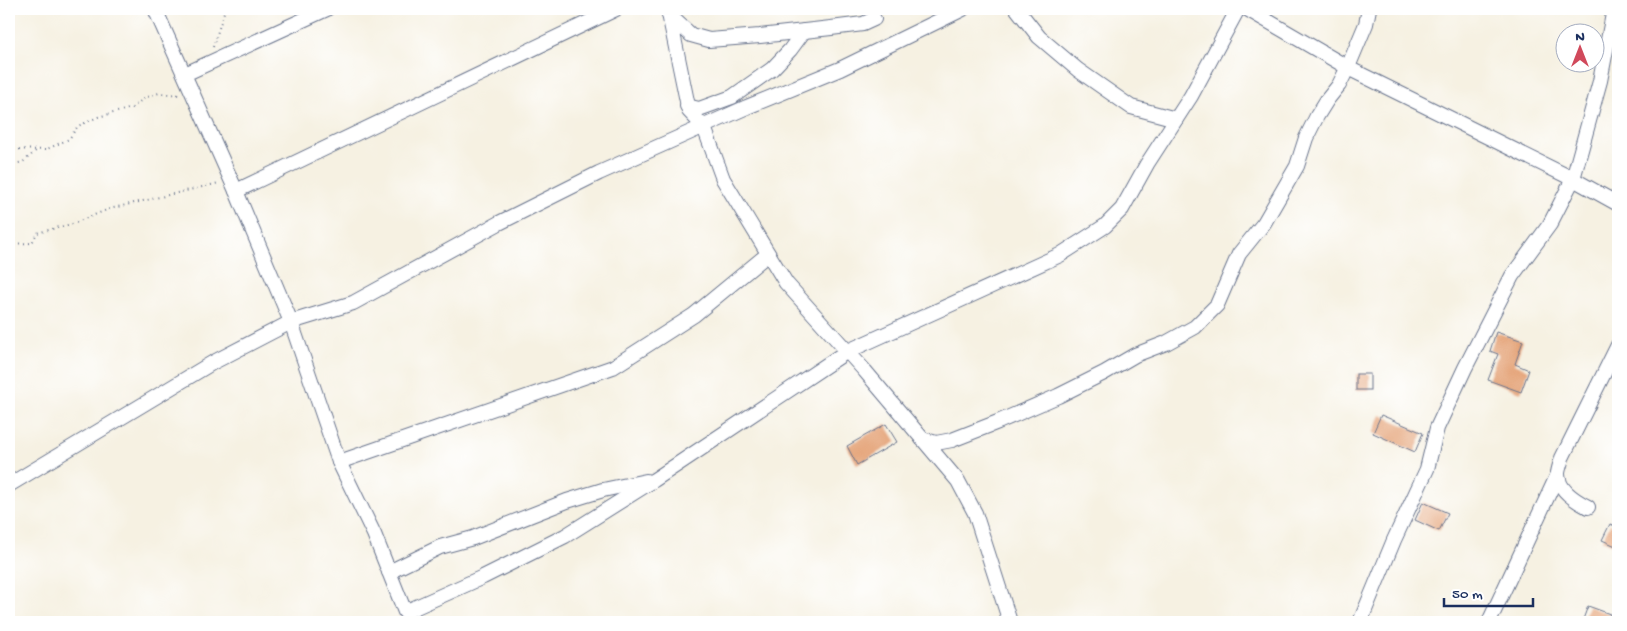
<svg xmlns="http://www.w3.org/2000/svg" width="1627" height="631" font-family="'Gochi Hand',sans-serif">
<rect width="100%" height="100%" fill="#fff"/>
<filter id="ink" filterUnits="userSpaceOnUse"><feTurbulence type="fractalNoise" baseFrequency=".02" numOctaves="2"/><feDisplacementMap in="SourceGraphic" scale="10" xChannelSelector="R" yChannelSelector="G"/><feConvolveMatrix kernelMatrix="1 2 1 2 8 2 1 2 1" color-interpolation-filters="sRGB"/></filter>
<filter id="wash" filterUnits="userSpaceOnUse"><feTurbulence type="fractalNoise" baseFrequency=".0096" numOctaves="4" result="noise"/><feDisplacementMap in="SourceGraphic" scale="20" xChannelSelector="R" yChannelSelector="G"/><feGaussianBlur stdDeviation="1.12" result="paint"/><feColorMatrix in="noise" values="0 0 0 0 0 0 0 0 0 0 0 0 0 0 0 0 0 1.4 0 .05"/><feComposite in="paint" operator="in"/></filter>
<g filter="url(#wash)">
<rect width="100%" height="100%" fill="#f6f1e2"/>
<g id="blocks">
<g fill="#e5a57a">
<path d="M1496,332L1523,341L1515,364L1529,370L1521,392L1488,380L1498,354L1490,351Z"/>
<rect x="1356" y="374" width="14" height="16"/>
<path d="M1381,415L1423,433L1415,452L1373,433Z"/>
<path d="M886,424L897,442L857,465L847,446Z"/>
<path d="M1423,502L1448,513L1439,531L1415,520Z"/>
<path d="M1610,524L1618,527V547L1602,540Z"/>
<path d="M1588,606L1610,614L1607,622H1582Z"/>
</g>
</g>
</g>
<g filter="url(#ink)">
<use href="#blocks" fill-opacity="0" stroke="#68738c" stroke-width="1"/>
<g fill="none" stroke-linecap="round" stroke-linejoin="round">
<defs>
<g id="street">
<path d="M155,9L236,191L291,322L339,462L374,534L405,612L483,577L565,536L654,480L846,352L1060,255L1105,226L1122,209L1147,164L1191,96L1238,9"/>
<path d="M668,9L689,111L704,127L723,179L786,283L865,371L958,481L975,513L1010,622"/>
<path d="M1017,9L1039,37L1078,70L1131,107L1176,119"/>
<path d="M1247,9L1352,70L1573,179L1618,204"/>
<path d="M669,15L691,35L709,40L760,36L831,28L863,24L874,19"/>
<path d="M185,74L327,9"/>
<path d="M687,106L699,109L732,97L772,69L790,50L804,31"/>
<path d="M236,191L616,9"/>
<path d="M922,439L936,443L952,440L998,422L1058,396L1104,373L1135,355L1166,343L1195,327L1217,305L1239,254L1264,223L1297,166L1306,138L1317,116L1327,100L1339,85L1348,67L1366,24L1369,9"/>
<path d="M339,462L613,367L694,315L768,254"/>
<path d="M9,485L212,363L291,322L353,303L499,223L599,173L747,107L840,69L963,9"/>
<path d="M1588,507C1576,501 1558,490 1558,474C1558,469 1561,463 1562,458L1618,345"/>
<path d="M389,572L440,547L473,538L567,501L603,490L646,481"/>
<path d="M1360,622L1394,540L1427,469L1437,428L1465,368L1512,276L1550,224L1573,179L1600,81L1614,9"/>
<path d="M1489,622L1558,474"/>
</g>
</defs>
<use href="#street" stroke="#68738c" stroke-width="16"/>
<g stroke="#68738c" stroke-width="2" stroke-dasharray="1 4" stroke-linecap="butt">
<path d="M213,47L225,9"/>
<path d="M9,149L45,150L69,139L78,126L98,117L132,108L144,98L159,93L180,95"/>
<path d="M9,165L23,162L37,150"/>
<path d="M9,244L32,243L37,233L72,224L109,209L219,183"/>
</g>
<use href="#street" stroke="#fff" stroke-width="14"/>
</g>
</g>
<rect width="1627" height="631" fill="none" stroke="#fff" stroke-width="30"/>
<g transform="translate(1580 48)"><circle r="24" fill="#ffffff" stroke="#a4acbf"/>
<path d="M0-4L9 19L0 12L-9 19Z" fill="#d1495b"/>
<text y="-8" font-size="14" font-weight="bold" text-anchor="middle" fill="#1b2f5e">N</text>
</g>
<path d="M1444 598v8h89v-8" fill="none" stroke="#1b2f5e" stroke-width="2.5"/>
<text x="1452" y="598" font-size="15" fill="#1b2f5e" stroke="#ffffff" stroke-width="4" paint-order="stroke">50 m</text>
</svg>
